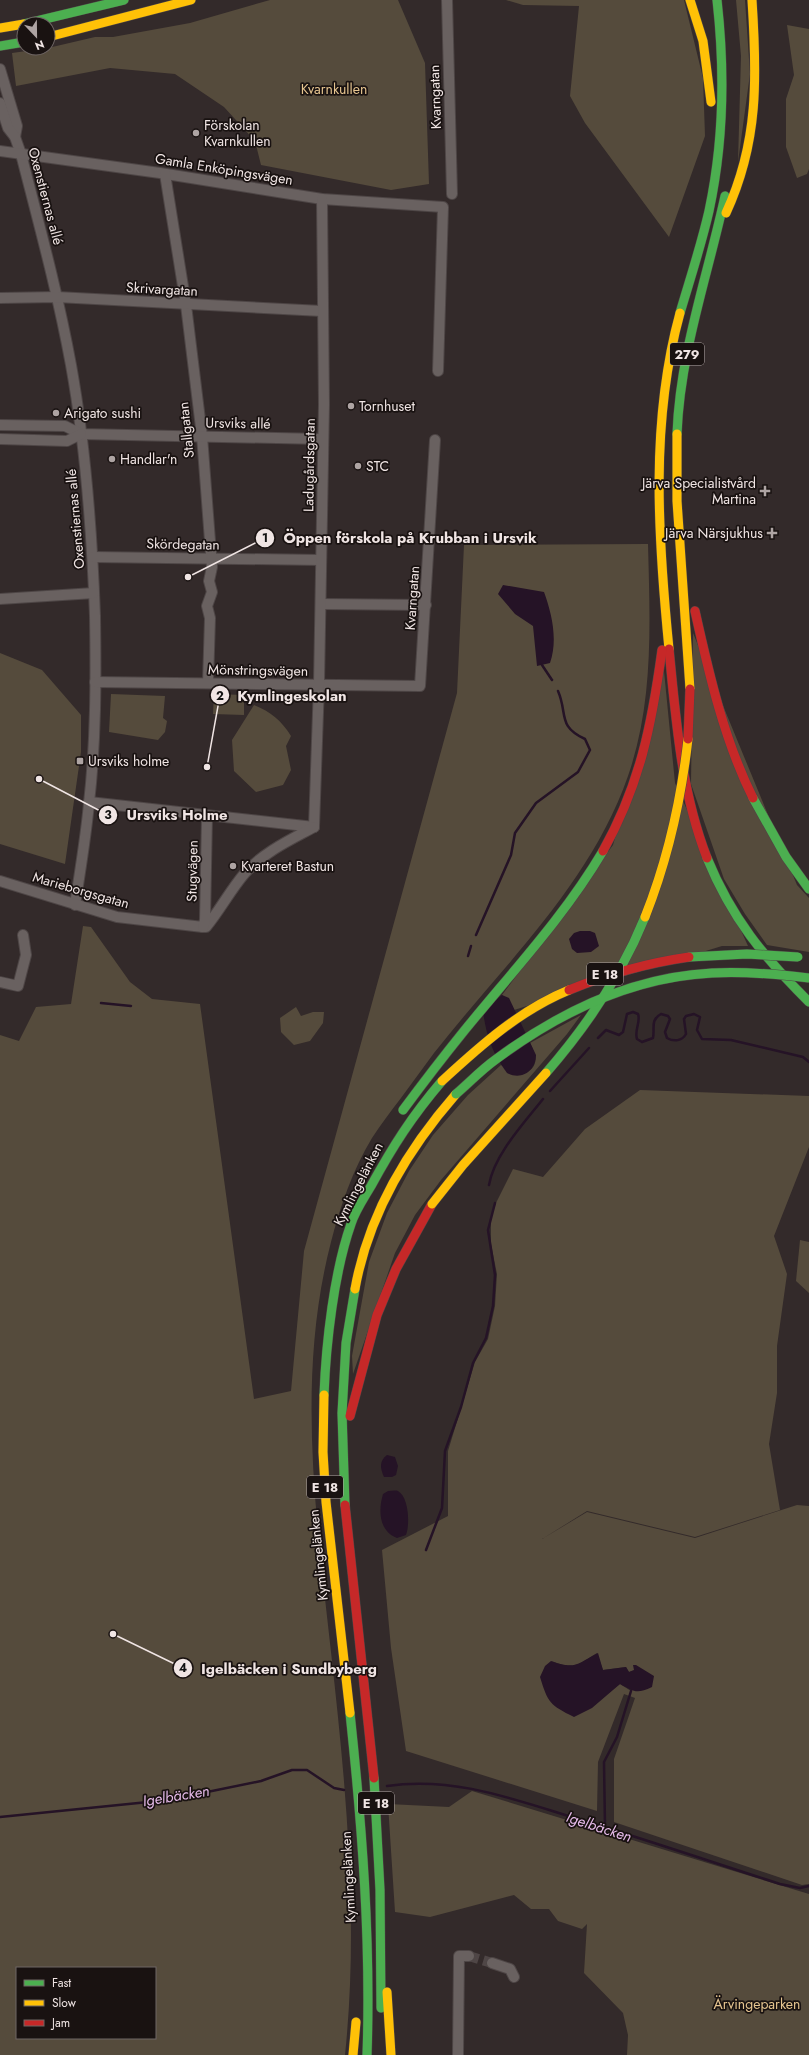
<svg xmlns="http://www.w3.org/2000/svg" width="809" height="2055" font-family="Jost,sans-serif">
<rect width="100%" height="100%" fill="#332a2a"/>
<g fill="#554b3c" fill-rule="evenodd">
<path d="M270,0H398L425,63L429,184L391,190L261,165L255,141L224,107L175,74L110,68L16,86L12,53L48,48L95,37H113L190,23Z"/>
<path d="M506,0H684L703,78L705,136L669,237L585,123L570,96L579,6L523,5Z"/>
<path d="M736,0H745L750,74L738,162L741,56Z"/>
<path d="M787,25L809,29V169L807,174L797,178L786,147V99L794,75Z"/>
<path d="M648,544C650,623 654,701 628,776C590,885 504,964 434,1053C423,1068 412,1083 401,1098C391,1111 381,1124 372,1138C353,1169 340,1207 331,1242C296,1377 316,1516 331,1652C346,1786 359,1921 345,2055H0V1035L19,1041L36,1007L71,1004L83,926L91,927L130,982L152,999L200,1004L254,1399L291,1391L304,1251L457,693L464,545ZM17,1968H155V2038H17Z"/>
<path d="M693,633L797,885L809,898V952L767,945L745,914L724,879L691,784Z"/>
<path d="M0,653L42,670L81,715V752L65,864L0,844Z"/>
<path d="M664,671L675,783L748,946H722L514,1010L502,995L613,845Z"/>
<path d="M111,694L165,696L163,718L167,721L165,732L158,740L109,732Z"/>
<path d="M214,694L244,695V715L213,714Z"/>
<path d="M254,705C271,712 281,720 291,736L286,746L291,770L283,785L256,792L234,771L232,740Z"/>
<path d="M296,1007L301,1016L313,1012H324L323,1023L310,1041L294,1045L281,1032L280,1018Z"/>
<path d="M581,1015L567,1034L441,1180L415,1215L395,1253L353,1374L352,1356L369,1262L387,1213L409,1171L433,1135L468,1095L501,1065L520,1075C539,1069 538,1058 530,1043Z"/>
<path d="M640,1090L809,1096V1147L774,1236L787,1274L777,1346V1393L769,1444L780,1510L695,1537L587,1511L542,1539L587,1512L695,1538L797,1505L809,1506V1884L802,1885L614,1822V1759L635,1698L624,1694L598,1762L597,1811L406,1751L391,1648L382,1550L448,1516V1451L475,1362L488,1339L495,1306L497,1274L491,1244V1217L496,1203L513,1169L543,1177L585,1129ZM597,1653L603,1670L626,1667L629,1672L635,1670L631,1691L620,1684L607,1694L551,1661C575,1670 577,1665 597,1653Z"/>
<path d="M800,1240L809,1242V1293L796,1281Z"/>
<path d="M472,1791L809,1894V2055H627L628,2035L623,2013L584,1973L587,1924L582,1929L558,1921L549,1909H531L514,1895L430,1917L395,1912L388,1804L449,1807Z"/>
</g>
<g fill="#251326">
<path d="M503,585L544,592C552,614 558,640 550,663L537,666L533,626L515,614L498,594Z"/>
<path d="M580,931H590L595,933L599,946L591,952L577,953L572,949L569,939L574,933Z"/>
<path d="M502,995L509,998L536,1055C536,1070 522,1081 507,1073C492,1053 486,1035 483,1011Z"/>
<path d="M387,1455L395,1457L398,1466L396,1475L392,1477H384C380,1468 379,1461 387,1455Z"/>
<path d="M388,1491C391,1491 395,1490 398,1491C409,1497 410,1525 406,1535L397,1538C379,1531 378,1511 383,1494Z"/>
<path d="M598,1653L603,1670L626,1667L629,1672L634,1670L633,1665H636L654,1676L652,1687C637,1694 634,1692 620,1684L592,1708L574,1717C550,1705 548,1703 540,1677L545,1666L551,1661C575,1670 577,1664 598,1653Z"/>
</g>
<g fill="none" stroke-linecap="round" stroke-linejoin="round">
<g stroke="#251326" stroke-width="2.5">
<path d="M542,665L552,680"/>
<path d="M476,935L511,855L515,833L536,803L578,772L590,750L585,739C557,726 568,714 558,691"/>
<path d="M468,956L471,946"/>
<path d="M101,1003L131,1006"/>
<path d="M598,1038L606,1030L619,1035L623,1032L627,1014L633,1012L638,1014C641,1022 634,1030 637,1039L642,1042L653,1038C655,1028 650,1020 661,1014L668,1016L670,1019L665,1032L667,1038C674,1042 682,1041 686,1034L684,1019L686,1016L694,1014L700,1017L697,1030L702,1039L731,1040L803,1057L809,1062"/>
<path d="M550,1091L589,1048"/>
<path d="M489,1185C494,1155 524,1123 543,1099"/>
<path d="M426,1550L442,1508L445,1451L461,1407L473,1363L486,1338L493,1306L495,1275L488,1230L495,1203"/>
<path d="M387,1786C453,1776 513,1799 575,1818C644,1839 712,1862 780,1884L800,1888L809,1886"/>
<path d="M0,1817L168,1800L261,1781L292,1770H307L334,1788L344,1790"/>
<path d="M605,1827L604,1762L617,1737L631,1691"/>
</g>
<path stroke="#4f4646" stroke-width="10" stroke-dasharray="10 5" stroke-linecap="butt" d="M469,1956L492,1963"/>
<defs>
<g id="street">
<path d="M447,0L452,194"/>
<path d="M0,69L17,126L15,137"/>
<path d="M0,103L8,128L15,137L21,154C39,224 58,294 71,365C86,448 92,532 95,616C96,678 96,741 89,803C86,837 80,871 75,905"/>
<path d="M0,151L160,173L322,199L443,207L438,371"/>
<path d="M165,174L186,305L202,436L212,567L209,581L212,592L207,606L210,618L208,683"/>
<path d="M0,298L57,297L322,311"/>
<path d="M0,425L65,426L81,434L322,439"/>
<path d="M0,439L67,441L81,434"/>
<path d="M93,557L321,560"/>
<path d="M0,599L94,593"/>
<path d="M321,604L426,605"/>
<path d="M95,682L420,686L435,440"/>
<path d="M89,802L314,827"/>
<path d="M314,827L319,684L324,404L322,199"/>
<path d="M0,881L117,917L203,927"/>
<path d="M203,927H206C220,910 231,889 245,873C264,852 290,840 314,827"/>
<path d="M203,927L205,920L207,816"/>
<path d="M0,982L18,986L26,955L23,935"/>
<path d="M492,1963L510,1969L514,1977"/>
<path d="M458,2055L459,1956H469"/>
</g>
<g id="fast">
<path d="M24,24L124,0"/>
<path d="M0,46L24,42"/>
<path d="M680,313C690,279 701,246 709,211C724,141 725,71 717,0"/>
<path d="M677,434C680,352 708,275 725,196"/>
<path d="M753,798L786,857L809,889"/>
<path d="M707,858C732,919 763,956 809,1002"/>
<path d="M403,1110C423,1083 443,1057 464,1031C512,972 564,917 603,851"/>
<path d="M324,1395C326,1343 334,1272 351,1224C355,1211 364,1198 371,1186C393,1146 412,1116 442,1081"/>
<path d="M345,1505L342,1413L346,1343L355,1289"/>
<path d="M350,1713C362,1826 371,1941 367,2055"/>
<path d="M374,1778L380,1890L381,2008"/>
</g>
<g id="slow">
<path d="M690,0L703,41L711,102"/>
<path d="M0,28L24,24"/>
<path d="M48,37L191,0"/>
<path d="M726,213C759,142 757,76 752,0"/>
<path d="M677,434V501L690,689"/>
<path d="M669,649C658,537 650,422 680,313"/>
<path d="M355,1289C368,1216 408,1149 456,1094"/>
<path d="M324,1395L323,1452L326,1502L350,1713"/>
<path d="M387,1992L391,2055"/>
<path d="M353,2055L356,2022"/>
</g>
<g id="jam">
<path d="M695,611C709,674 724,740 753,798"/>
<path d="M669,649C676,720 681,791 707,858"/>
<path d="M603,851C640,785 652,724 662,650"/>
<path d="M350,1416L377,1315L396,1269L432,1204"/>
<path d="M345,1505L374,1778"/>
</g>
</defs>
<use href="#street" stroke="#4e4646" stroke-width="12"/>
<use href="#fast" stroke="#4e4646" stroke-width="10"/>
<use href="#slow" stroke="#4e4646" stroke-width="10"/>
<use href="#jam" stroke="#4e4646" stroke-width="10"/>
<use href="#street" stroke="#696160" stroke-width="10"/>
<use href="#fast" stroke="#4caf50" stroke-width="9"/>
<use href="#slow" stroke="#ffc107" stroke-width="9"/>
<use href="#jam" stroke="#c62828" stroke-width="9"/>
<defs>
<g id="fast-bridge">
<path d="M689,957L747,954L798,957"/>
<path d="M546,1073C586,1027 622,974 645,917"/>
<path d="M456,1094C469,1083 481,1070 495,1060C558,1013 632,977 712,973C745,971 776,974 809,978"/>
</g>
<g id="slow-bridge">
<path d="M645,917C668,859 681,801 688,739"/>
<path d="M442,1081C480,1046 520,1010 569,990"/>
<path d="M432,1204L463,1165L546,1073"/>
</g>
<g id="jam-bridge">
<path d="M688,739L690,689"/>
<path d="M569,990C608,974 647,963 689,957"/>
</g>
</defs>
<use href="#fast-bridge" stroke="#4e4646" stroke-width="10" stroke-linecap="butt"/>
<use href="#slow-bridge" stroke="#4e4646" stroke-width="10" stroke-linecap="butt"/>
<use href="#jam-bridge" stroke="#4e4646" stroke-width="10" stroke-linecap="butt"/>
<use href="#fast-bridge" stroke="#4caf50" stroke-width="9"/>
<use href="#slow-bridge" stroke="#ffc107" stroke-width="9"/>
<use href="#jam-bridge" stroke="#c62828" stroke-width="9"/>
</g>
<g fill="#aea4a3" stroke="#191211" stroke-width="1.5">
<circle cx="196" cy="133" r="4"/>
<circle cx="351" cy="406" r="4"/>
<circle cx="56" cy="413" r="4"/>
<circle cx="112" cy="459" r="4"/>
<circle cx="358" cy="466" r="4"/>
<path d="M763 485h4v4h4v4h-4v4h-4v-4h-4v-4h4z"/>
<path d="M770 527h4v4h4v4h-4v4h-4v-4h-4v-4h4z"/>
<rect x="76" y="757" width="8" height="8" rx="2"/>
<circle cx="233" cy="866" r="4"/>
</g>
<g text-anchor="middle" dominant-baseline="central" stroke-width="3.5" stroke-linejoin="round" paint-order="stroke">
<g fill="#191211" stroke="#b0a6a5" stroke-width="1">
<rect x="670" y="343" width="34" height="22" rx="3"/>
<rect x="587" y="963" width="36" height="22" rx="3"/>
<rect x="307" y="1476" width="36" height="22" rx="3"/>
<rect x="358" y="1792" width="36" height="22" rx="3"/>
</g>
<g font-size="13" font-weight="bold" fill="#f0e5e4">
<text x="687" y="354">279</text>
<text x="605" y="974">E 18</text>
<text x="325" y="1487">E 18</text>
<text x="376" y="1803">E 18</text>
</g>
<g font-size="14" fill="#e6c590" stroke="#191211">
<text x="334" y="89">Kvarnkullen</text>
<text x="757" y="2004">Ärvingeparken</text>
</g>
<g font-size="14" fill="#f0e5e4" stroke="#191211">
<text transform="translate(435 97) rotate(-92)">Kvarngatan</text>
<text transform="translate(224 169) rotate(9)">Gamla Enköpingsvägen</text>
<text transform="translate(46 196) rotate(75)">Oxenstiernas allé</text>
<text transform="translate(162 289) rotate(3)">Skrivargatan</text>
<text transform="translate(238 423) rotate(1)">Ursviks allé</text>
<text transform="translate(186 430) rotate(-96)">Stallgatan</text>
<text transform="translate(309 465) rotate(-89)">Ladugårdsgatan</text>
<text transform="translate(75 519) rotate(-95)">Oxenstiernas allé</text>
<text transform="translate(183 544) rotate(1)">Skördegatan</text>
<text transform="translate(412 598) rotate(-86)">Kvarngatan</text>
<text transform="translate(258 670) rotate(1)">Mönstringsvägen</text>
<text transform="translate(192 871) rotate(-89)">Stugvägen</text>
<text transform="translate(81 890) rotate(16)">Marieborgsgatan</text>
<text transform="translate(358 1184) rotate(-63)">Kymlingelänken</text>
<text transform="translate(318 1555) rotate(-96)">Kymlingelänken</text>
<text transform="translate(348 1877) rotate(-93)">Kymlingelänken</text>
</g>
<g font-size="14" fill="#f0e5e4" stroke="#191211" text-anchor="start">
<text x="204" y="125">Förskolan<tspan x="204" dy="16">Kvarnkullen</tspan></text>
<text x="359" y="406">Tornhuset</text>
<text x="64" y="413">Arigato sushi</text>
<text x="120" y="459">Handlar'n</text>
<text x="366" y="466">STC</text>
<text x="756" y="483" text-anchor="end">Järva Specialistvård<tspan x="756" dy="16">Martina</tspan></text>
<text x="763" y="533" text-anchor="end">Järva Närsjukhus</text>
<text x="88" y="761">Ursviks holme</text>
<text x="241" y="866">Kvarteret Bastun</text>
</g>
<g font-size="15" font-style="italic" fill="#e5bae9" stroke="#191211">
<text transform="translate(176 1796) rotate(-9)">Igelbäcken</text>
<text transform="translate(599 1827) rotate(18)">Igelbäcken</text>
</g>
</g>
<path fill="none" stroke="#f0e5e4" stroke-width="1.5" d="M188 577L265 538M207 767L220 695M39 779L108 815M113 1634L183 1668"/>
<g fill="#f0e5e4" stroke="#191211" stroke-width="1.5">
<circle cx="188" cy="577" r="4"/>
<circle cx="207" cy="767" r="4"/>
<circle cx="39" cy="779" r="4"/>
<circle cx="113" cy="1634" r="4"/>
<circle cx="265" cy="538" r="10"/>
<circle cx="220" cy="695" r="10"/>
<circle cx="108" cy="815" r="10"/>
<circle cx="183" cy="1668" r="10"/>
</g>
<g font-size="12" text-anchor="middle" font-weight="bold" fill="#111">
<text x="265" y="542">1</text>
<text x="220" y="700">2</text>
<text x="108" y="819">3</text>
<text x="183" y="1672">4</text>
</g>
<g font-size="15" text-anchor="middle" font-weight="bold" fill="#f0e5e4" stroke="#191211" stroke-width="3.5" stroke-linejoin="round" paint-order="stroke">
<text x="410" y="543">Öppen förskola på Krubban i Ursvik</text>
<text x="292" y="701">Kymlingeskolan</text>
<text x="177" y="820">Ursviks Holme</text>
<text x="289" y="1674">Igelbäcken i Sundbyberg</text>
</g>
<rect x="16" y="1967" width="140" height="72" fill="#191211" stroke="#6f6665"/>
<rect x="24" y="1980" width="20" height="6" fill="#4caf50" stroke="#6f6665"/>
<text x="52" y="1987" font-size="12" fill="#f0e5e4">Fast</text>
<rect x="24" y="2000" width="20" height="6" fill="#ffc107" stroke="#6f6665"/>
<text x="52" y="2007" font-size="12" fill="#f0e5e4">Slow</text>
<rect x="24" y="2020" width="20" height="6" fill="#c62828" stroke="#6f6665"/>
<text x="52" y="2027" font-size="12" fill="#f0e5e4">Jam</text>
<g transform="translate(36 36) rotate(158)"><circle r="19" fill="#191211" stroke="#6f6665"/>
<path d="M0-3L7 15L0 10L-7 15Z" fill="#aea4a3"/>
<text y="-6" font-size="11" font-weight="bold" text-anchor="middle" fill="#f0e5e4">N</text>
</g>
</svg>
